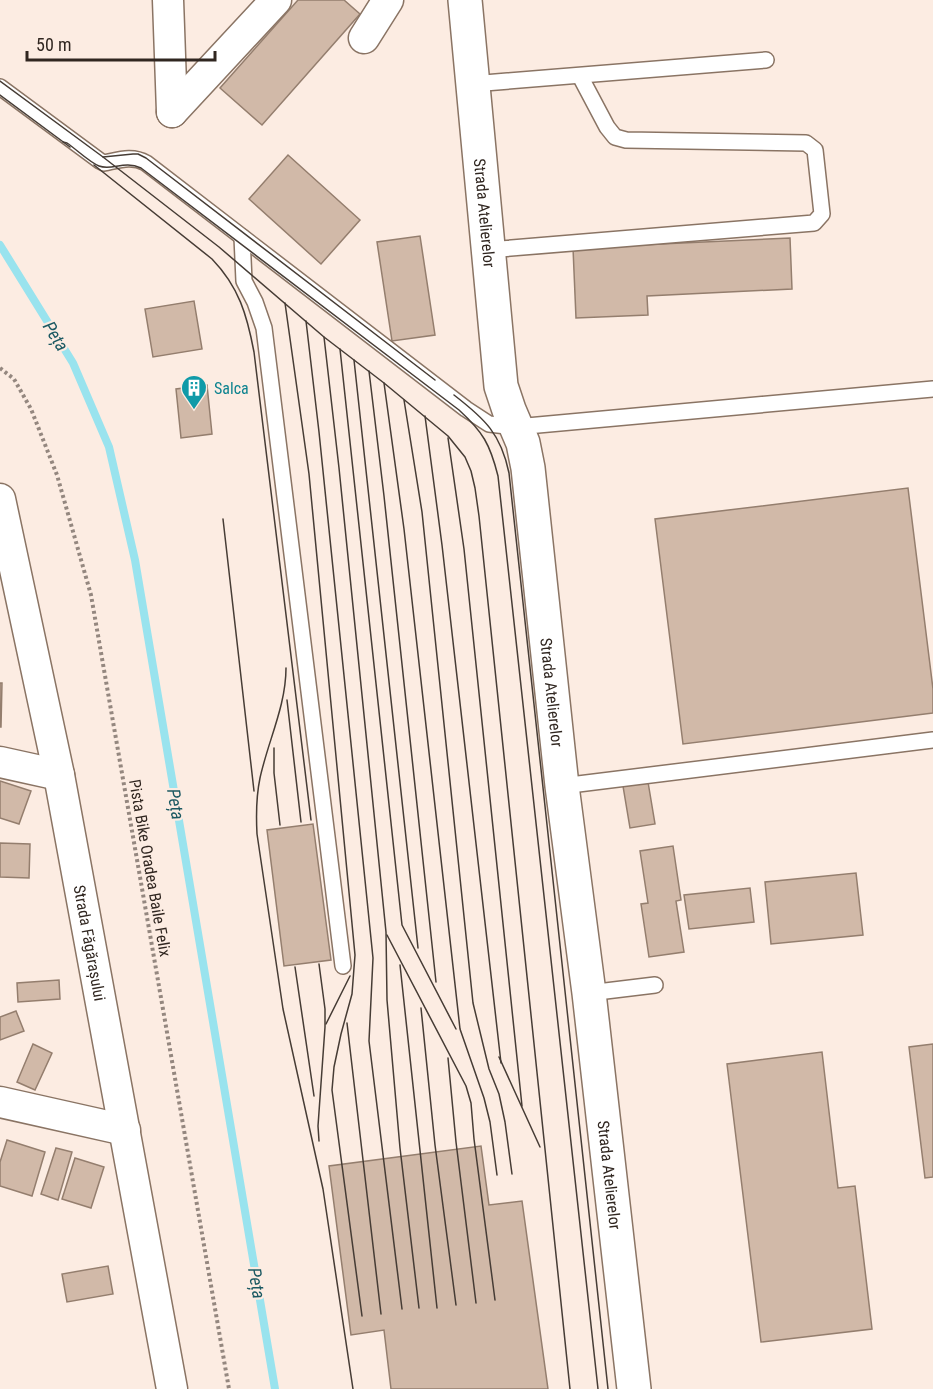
<svg xmlns="http://www.w3.org/2000/svg" width="933" height="1389" font-family="'Roboto Condensed',sans-serif">
<rect width="100%" height="100%" fill="#fcece2"/>
<g fill="none" stroke-linecap="round" stroke-linejoin="round">
<path stroke="#99e3ee" stroke-width="8" d="M0,245L73,363L109,447L135,560L275,1389"/>
</g>
<g fill="#d1b9a8" stroke="#947e6e" stroke-width="1.5">
<path d="M298,0H344L360,14L262,125L220,88Z"/>
<path d="M288,155L360,220L321,264L249,199Z"/>
<path d="M420,236L435,335L392,341L377,242Z"/>
<path d="M790,238L792,289L647,296L648,315L576,318L573,248Z"/>
<path d="M194,301L202,349L153,357L145,309Z"/>
<path d="M207,385L212,434L181,438L176,389Z"/>
<path d="M908,488L933,689V713L683,744L655,519Z"/>
<path d="M0,683H2L1,727H0Z"/>
<path d="M0,781L31,791L19,824L0,818Z"/>
<path d="M648,782L655,824L630,828L623,786Z"/>
<path d="M313,824L331,960L284,966L267,830Z"/>
<path d="M0,843L30,844L29,878L0,877Z"/>
<path d="M673,846L681,900L676,901L684,952L649,957L641,904L648,903L640,851Z"/>
<path d="M856,873L863,935L771,944L765,882Z"/>
<path d="M750,888L754,922L689,929L684,895Z"/>
<path d="M59,980L60,999L18,1002L17,983Z"/>
<path d="M16,1011L24,1031L0,1040V1017Z"/>
<path d="M33,1044L52,1053L35,1090L17,1082Z"/>
<path d="M933,1044V1177L925,1178L909,1047Z"/>
<path d="M822,1052L838,1188L855,1186L872,1329L761,1342L727,1064Z"/>
<path d="M7,1140L45,1152L32,1196L0,1186V1162Z"/>
<path d="M481,1146L489,1205L522,1201L548,1389H391L384,1330L351,1335L329,1166Z"/>
<path d="M56,1148L72,1152L58,1200L41,1194Z"/>
<path d="M75,1158L104,1167L91,1208L62,1199Z"/>
<path d="M108,1266L113,1294L67,1302L62,1274Z"/>
</g>
<g fill="none" stroke-linecap="round" stroke-linejoin="round">
<defs>
<g id="service">
<path d="M472,84L766,60"/>
<path d="M0,87L100,161L104,163C119,160 132,155 146,163L466,409L489,424L516,427L933,389"/>
<path d="M242,237L244,281L255,302L264,328L343,966"/>
<path d="M488,250L814,223L822,214L815,150L806,143L626,140L615,137L607,127L580,76"/>
<path d="M562,786L933,740"/>
<path d="M589,993L655,985"/>
</g>
<g id="minor">
<path d="M168,0L172,112"/>
<path d="M364,38L388,0"/>
<path d="M172,112L276,0"/>
<path id="s1" d="M0,499L59,775L172,1389"/>
<path d="M0,762L59,775"/>
<path d="M0,1102L125,1130"/>
</g>
<g id="secondary">
<path id="s2" d="M465,0L501,386L509,410L523,443L528,468L562,786L589,993L634,1389"/>
</g>
</defs>
<use href="#service" stroke="#8a7464" stroke-width="18"/>
<use href="#minor" stroke="#8a7464" stroke-width="33"/>
<use href="#secondary" stroke="#8a7464" stroke-width="36"/>
<path stroke="#94877f" stroke-width="4" stroke-dasharray="3 3" stroke-linecap="butt" d="M0,368L14,379L31,409L57,475L91,595L229,1389"/>
<use href="#service" stroke="#fff" stroke-width="15"/>
<use href="#minor" stroke="#fff" stroke-width="30"/>
<use href="#secondary" stroke="#fff" stroke-width="33"/>
<g stroke="#463c35" stroke-width="1.5">
<path d="M0,81L103,157L219,247L324,337L384,383L448,436L465,457L471,471L475,488L479,516L570,1389"/>
<path d="M0,95L70,147"/>
<path d="M63,142L67,143C76,149 89,162 99,166C112,171 124,160 141,168L459,410C483,432 490,444 498,476L598,1389"/>
<path d="M103,157L133,154H138L146,158L435,380"/>
<path d="M94,165L212,259C239,287 247,315 254,352L311,820"/>
<path d="M285,303L309,474L355,955L352,994L341,1034L334,1067L332,1090L362,1316"/>
<path d="M306,321L319,432L373,958L369,1041L402,1309"/>
<path d="M324,337L339,468L386,932L387,1000L400,1148L419,1308"/>
<path d="M340,349L402,925L456,1029"/>
<path d="M354,360L418,948"/>
<path d="M369,371L384,496L436,982"/>
<path d="M384,383L404,529L460,1029L484,1098L490,1122L497,1175"/>
<path d="M454,395C485,419 501,434 509,473L608,1389"/>
<path d="M404,400L422,512L473,1003L489,1069L499,1094L505,1122L512,1174"/>
<path d="M425,416L442,545L501,1063"/>
<path d="M448,438L464,549L522,1106"/>
<path d="M223,519L254,791"/>
<path d="M286,668C286,706 268,741 260,778C256,797 256,815 257,834L283,1009L323,1189L353,1389"/>
<path d="M287,700L301,822"/>
<path d="M274,748V773L280,825"/>
<path d="M387,935L466,1086L471,1103L474,1139L495,1300"/>
<path d="M400,965L437,1308"/>
<path d="M295,967L314,1096"/>
<path d="M421,1008L435,1145L456,1305"/>
<path d="M347,1023L381,1314"/>
<path d="M326,1024L350,976"/>
<path d="M499,1057L540,1147"/>
<path d="M448,1058L456,1142L476,1303"/>
<path d="M319,1141L318,1126L325,1027V1009L319,964"/>
</g>
</g>
<defs>
<symbol id="building-pin" viewBox="-11 -11 22 30"><path d="M0 17L-7.5 6A9.5 9.5 0 1 1 7.5 6Z" fill="#0f9aa8" stroke="#fcece2"/><path d="M-4-6H4V6H1V3H-1V6H-4ZM-2.5-4.3h1.7v1.8h-1.7ZM.8-4.3h1.7v1.8H.8ZM-2.5-1h1.7V.8h-1.7ZM.8-1h1.7V.8H.8Z" fill="#fff"/></symbol>
</defs>
<g fill-rule="evenodd">
<use href="#building-pin" x="179" y="373" width="30" height="40"/>
</g>
<g text-anchor="middle" dominant-baseline="central" stroke-width="4.5" stroke-linejoin="round" paint-order="stroke">
<g font-size="16" fill="#302620" stroke="#fcece2">
<text stroke="none"><textPath href="#s2" startOffset="214">Strada Atelierelor</textPath></text>
<text stroke="none"><textPath href="#s2" startOffset="700">Strada Atelierelor</textPath></text>
<text transform="translate(150 868) rotate(80)">Pista Bike Oradea Baile Felix</text>
<text stroke="none"><textPath href="#s1" startOffset="453">Strada Făgărașului</textPath></text>
<text stroke="none"><textPath href="#s2" startOffset="1186">Strada Atelierelor</textPath></text>
</g>
<g font-size="16" fill="#0d838f" stroke="#fcece2" text-anchor="start">
<text x="214" y="388">Salca</text>
</g>
<g font-size="18" font-style="italic" fill="#1b5962" stroke="#fcece2">
<text transform="translate(56 336) rotate(58)">Peța</text>
<text transform="translate(176 804) rotate(80)">Peța</text>
<text transform="translate(257 1283) rotate(80)">Peța</text>
</g>
</g>
<path d="M27 51v9h188v-9" fill="none" stroke="#302620" stroke-width="3"/>
<text x="36" y="51" font-size="18" fill="#302620" stroke="#fcece2" stroke-width="4.5" paint-order="stroke">50 m</text>
</svg>
